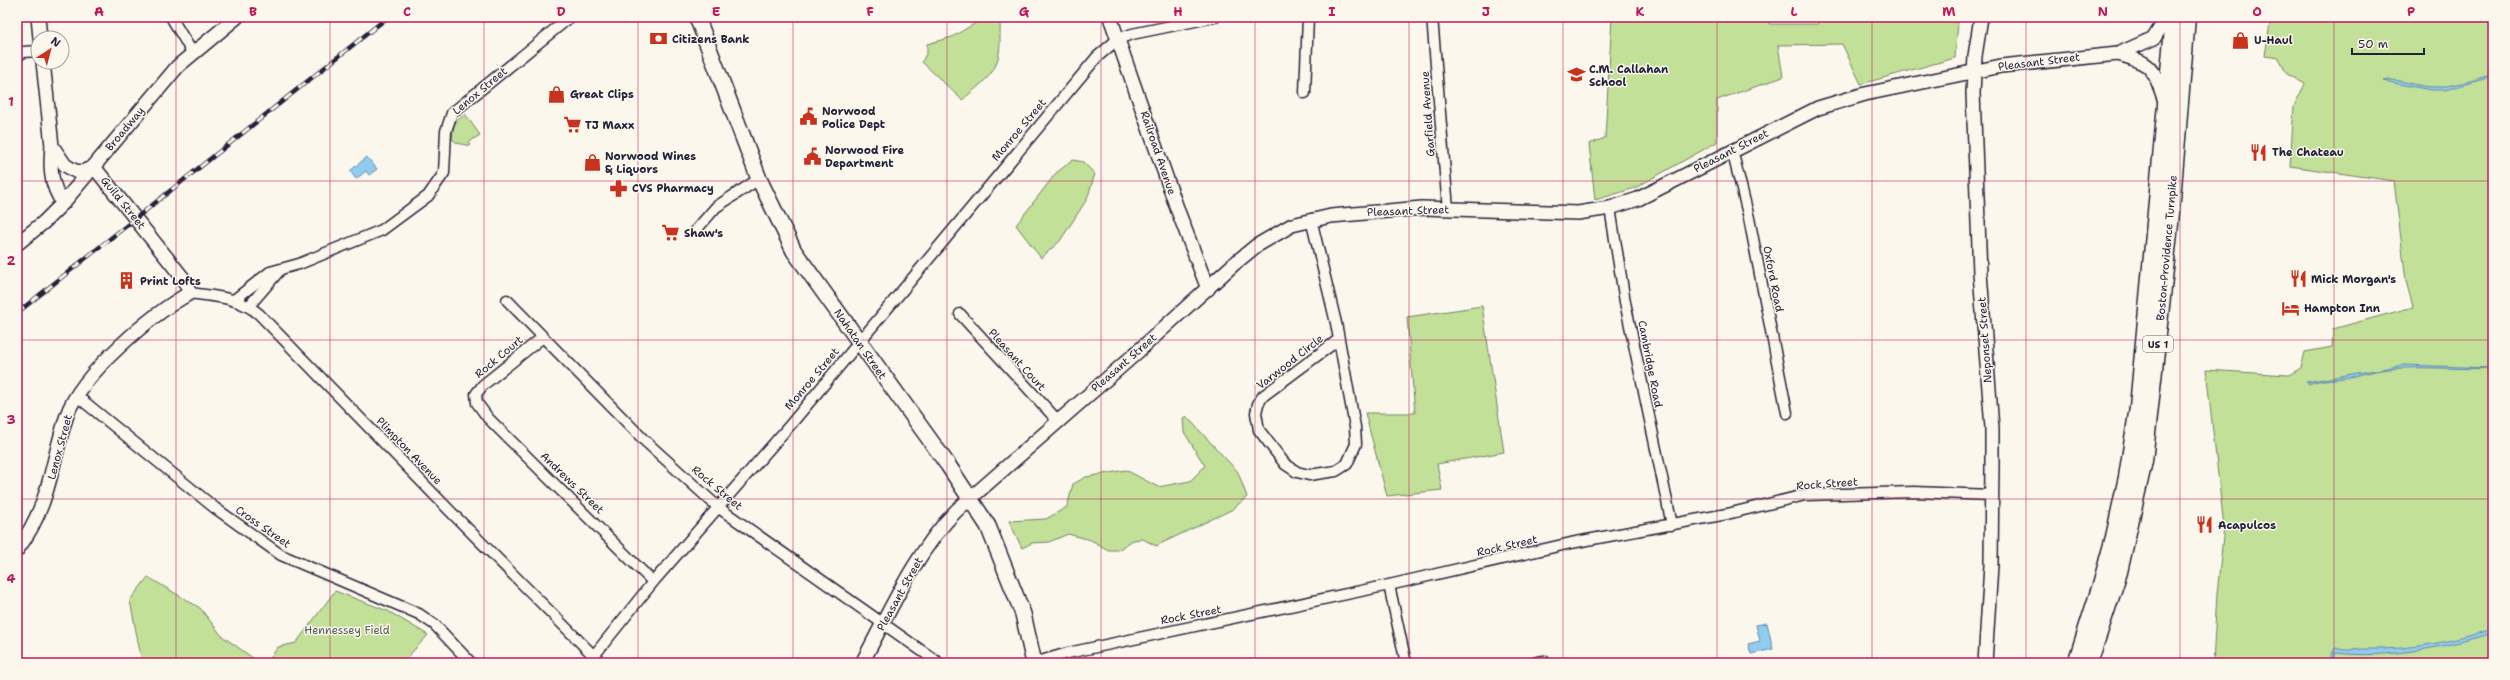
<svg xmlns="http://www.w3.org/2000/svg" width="2510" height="680" font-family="'Shantell Sans',sans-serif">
<rect width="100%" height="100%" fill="#fbf7ec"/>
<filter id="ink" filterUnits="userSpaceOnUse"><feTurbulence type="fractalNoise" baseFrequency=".025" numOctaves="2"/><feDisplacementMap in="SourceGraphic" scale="8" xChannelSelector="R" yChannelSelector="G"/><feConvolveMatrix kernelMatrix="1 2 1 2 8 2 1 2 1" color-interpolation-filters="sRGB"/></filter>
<g filter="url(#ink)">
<g fill="#c2e097" stroke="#728169">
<path d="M998,17C1001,21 1000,29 1000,35C1001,72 988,78 962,100L922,62L927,52V44L952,37L984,18Z"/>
<path d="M1612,17H1768L1769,24H1818L1819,17H1924L1958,23L1955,58L1861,84L1842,44L1778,45L1783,77L1717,100V142L1635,188L1595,200L1589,144L1605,138Z"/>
<path d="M2271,17H2493V663H2213L2217,594L2224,527L2206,370L2289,375L2301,368L2305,352L2332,347L2333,329L2413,307L2406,281L2394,181L2290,166L2294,106L2305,84L2287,74L2279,58L2265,56Z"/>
<path d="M465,114L480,135L469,142L470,146L457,143L452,139L454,124Z"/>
<path d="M1073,160L1083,162L1095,174L1087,199L1060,241L1041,258L1016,225L1056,173Z"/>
<path d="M1482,306L1504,452L1437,464L1442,490L1387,496L1365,413H1415L1407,317Z"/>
<path d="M1186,416L1238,472L1247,497L1233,509L1156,546L1143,539L1133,540L1118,550H1108L1091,540L1068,534L1049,542L1032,543L1022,548L1009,521L1046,519L1067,507L1073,484L1086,477L1126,470L1158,487L1190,481L1205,466L1184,432L1183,418Z"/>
<path d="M148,577L200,608L222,636L260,663H142L130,600Z"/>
<path d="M335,591L388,611L428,635L402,663H267L278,647L296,643Z"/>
</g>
<g fill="#90ccf0" stroke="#6488a8">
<path d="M2493,74L2484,79L2445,90H2431L2383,81C2397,77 2417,87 2432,87C2452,87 2474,80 2493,74Z"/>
<path d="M367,157L377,169L369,175L366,171L356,179L350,171Z"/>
<path d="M2404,365L2493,368C2448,371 2402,362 2359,375C2343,380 2323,378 2308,384L2306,382Z"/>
<path d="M1767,623L1773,649L1751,654L1748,644L1760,641L1756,625Z"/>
<path d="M2493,629V633C2447,647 2386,659 2337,653L2334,654L2333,663H2330L2332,651L2336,648C2346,652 2356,649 2366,649C2410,650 2452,642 2493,629Z"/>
</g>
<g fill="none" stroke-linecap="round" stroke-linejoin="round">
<defs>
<g id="minor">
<path d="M171,17L192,52"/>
<path d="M1432,17L1448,209"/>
<path d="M17,57L23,52L38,51"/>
<path d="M1305,93L1308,17"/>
<path d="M1732,150L1749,218L1787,413"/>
<path d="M1610,208L1625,302L1672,525"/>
<path d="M1311,219L1336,323L1355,427L1356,444L1347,464L1336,471L1309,475L1297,472L1285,464L1259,430L1256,413L1258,404L1263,396L1338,340"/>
<path d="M696,230L716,207L759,179"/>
<path d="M190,293C216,297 239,297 259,314L451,512L594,656"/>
<path d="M234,300L270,272L299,264L382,230L428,196L444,173L446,131L452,113L570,17"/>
<path d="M507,300L644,440L719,508L939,663"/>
<path d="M249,306L280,270"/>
<path d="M960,314L1058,421"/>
<path d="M543,337L483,385L476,394L477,403L488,418L653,582"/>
<path d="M77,396L215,508L281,555L419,614L435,625L471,663"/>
<path d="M1389,585L1406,663"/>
<path d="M588,663L653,582L791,424L1097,57L1118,39L1132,34L1215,17"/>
<path d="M1034,663L1068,653L1389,585L1571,543L1727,514L1805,495L1914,492L1991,495"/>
<path d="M1533,663L1544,661"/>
</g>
<g id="tertiary">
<path d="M38,17L40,38"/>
<path d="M1110,17L1178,211L1208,289"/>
<path d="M1981,17L1975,56L1973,93L1980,273L1992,428V464L1991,565L1985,663"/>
<path d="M2118,54C2154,64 2153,68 2165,101"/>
<path d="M52,146C50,167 50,185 63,203"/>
<path d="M17,244L44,222L63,203L178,66L237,17"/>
<path d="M17,550C51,504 50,466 67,415C81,374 152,314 190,293L183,278L94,167L82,172L75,171L65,165L52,146L43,62"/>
<path d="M862,663C890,611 915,553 956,511L1134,355L1234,264L1256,246L1292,225L1331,216L1422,208L1578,213L1610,208L1638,199L1818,108L1865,94L2001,66L2118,54L2154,38L2167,17"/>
</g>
<path id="secondary" d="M697,17L759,179L794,251L948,465L988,526L1023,614L1034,663"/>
<g id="primary">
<path d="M2076,663L2100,588L2114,537L2127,477L2138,407L2174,17"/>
<path d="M2089,663L2119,572L2144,461L2170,224L2187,17"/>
</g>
</defs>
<use href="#minor" stroke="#22223b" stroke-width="13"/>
<use href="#tertiary" stroke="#22223b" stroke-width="16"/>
<use href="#secondary" stroke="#22223b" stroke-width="18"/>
<use href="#primary" stroke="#22223b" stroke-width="19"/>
<use href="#minor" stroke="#fbf7ec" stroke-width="10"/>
<use href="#tertiary" stroke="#fbf7ec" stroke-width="13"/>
<use href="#secondary" stroke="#fbf7ec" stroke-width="15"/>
<use href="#primary" stroke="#fbf7ec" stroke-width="16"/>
<defs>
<path id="rail" d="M17,313L388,17"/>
</defs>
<use href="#rail" stroke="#22223b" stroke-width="4.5"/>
<use href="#rail" stroke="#fbf7ec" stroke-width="3" stroke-dasharray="9" stroke-linecap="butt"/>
</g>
</g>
<path fill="none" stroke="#c2185b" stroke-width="1" stroke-opacity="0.55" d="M176,17V663M330,17V663M484,17V663M638,17V663M793,17V663M947,17V663M1101,17V663M1255,17V663M1409,17V663M1563,17V663M1717,17V663M1872,17V663M2026,17V663M2180,17V663M2334,17V663M17,181H2493M17,340H2493M17,499H2493"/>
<defs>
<symbol id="bank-bare" viewBox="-9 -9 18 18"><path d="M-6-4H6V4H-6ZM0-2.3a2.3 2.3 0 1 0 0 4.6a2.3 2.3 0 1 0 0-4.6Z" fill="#c8321e" stroke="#fbf7ec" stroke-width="2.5" paint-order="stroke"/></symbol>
<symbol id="shop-bare" viewBox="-9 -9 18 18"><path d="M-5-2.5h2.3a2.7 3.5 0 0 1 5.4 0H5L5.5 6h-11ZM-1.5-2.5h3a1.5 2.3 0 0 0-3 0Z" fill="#c8321e" stroke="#fbf7ec" stroke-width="2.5" paint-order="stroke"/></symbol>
<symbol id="school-bare" viewBox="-9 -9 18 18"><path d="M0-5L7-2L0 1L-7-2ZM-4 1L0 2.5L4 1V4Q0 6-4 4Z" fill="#c8321e" stroke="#fbf7ec" stroke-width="2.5" paint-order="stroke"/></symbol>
<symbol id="civic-bare" viewBox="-9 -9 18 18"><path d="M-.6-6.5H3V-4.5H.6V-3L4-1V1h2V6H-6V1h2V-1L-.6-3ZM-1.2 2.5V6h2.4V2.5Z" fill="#c8321e" stroke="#fbf7ec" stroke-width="2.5" paint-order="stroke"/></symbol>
<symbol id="supermarket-bare" viewBox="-9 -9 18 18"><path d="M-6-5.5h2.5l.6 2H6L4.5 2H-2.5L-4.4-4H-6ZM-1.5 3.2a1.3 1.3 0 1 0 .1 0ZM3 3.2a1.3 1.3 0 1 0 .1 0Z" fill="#c8321e" stroke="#fbf7ec" stroke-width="2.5" paint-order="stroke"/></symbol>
<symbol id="restaurant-bare" viewBox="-9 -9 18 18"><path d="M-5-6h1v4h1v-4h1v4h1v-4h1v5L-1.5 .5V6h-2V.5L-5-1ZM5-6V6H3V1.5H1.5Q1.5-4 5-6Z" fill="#c8321e" stroke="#fbf7ec" stroke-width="2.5" paint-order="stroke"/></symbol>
<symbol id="pharmacy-bare" viewBox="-9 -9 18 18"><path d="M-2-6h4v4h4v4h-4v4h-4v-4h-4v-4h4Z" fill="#c8321e" stroke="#fbf7ec" stroke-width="2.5" paint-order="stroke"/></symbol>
<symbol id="building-bare" viewBox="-9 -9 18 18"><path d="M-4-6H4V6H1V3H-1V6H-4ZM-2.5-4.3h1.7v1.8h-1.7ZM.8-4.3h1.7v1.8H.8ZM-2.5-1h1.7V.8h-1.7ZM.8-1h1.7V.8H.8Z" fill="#c8321e" stroke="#fbf7ec" stroke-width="2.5" paint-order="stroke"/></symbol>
<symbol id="hotel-bare" viewBox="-9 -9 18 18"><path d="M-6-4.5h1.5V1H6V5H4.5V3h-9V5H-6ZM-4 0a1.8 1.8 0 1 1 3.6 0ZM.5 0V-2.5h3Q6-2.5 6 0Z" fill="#c8321e" stroke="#fbf7ec" stroke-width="2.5" paint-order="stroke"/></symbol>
</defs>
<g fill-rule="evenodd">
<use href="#bank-bare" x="646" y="26" width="25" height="25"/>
<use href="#shop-bare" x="2228" y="28" width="25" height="25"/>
<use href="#school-bare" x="1564" y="62" width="25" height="25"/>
<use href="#shop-bare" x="544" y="82" width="25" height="25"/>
<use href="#civic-bare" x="796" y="104" width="25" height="25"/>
<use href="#supermarket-bare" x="560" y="112" width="25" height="25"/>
<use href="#restaurant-bare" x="2246" y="140" width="25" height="25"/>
<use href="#civic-bare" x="800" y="144" width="25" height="25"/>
<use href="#shop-bare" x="580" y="150" width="25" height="25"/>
<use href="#pharmacy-bare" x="606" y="176" width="25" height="25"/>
<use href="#supermarket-bare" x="658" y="220" width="25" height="25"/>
<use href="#restaurant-bare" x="2286" y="266" width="25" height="25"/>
<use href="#building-bare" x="114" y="268" width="25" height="25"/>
<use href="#hotel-bare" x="2278" y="296" width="25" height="25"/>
<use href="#restaurant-bare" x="2192" y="512" width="25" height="25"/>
</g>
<g text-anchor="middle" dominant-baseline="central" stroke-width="3" stroke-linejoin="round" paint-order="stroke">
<rect fill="#fbf7ec" stroke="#636270" stroke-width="1" x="2143" y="336" width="30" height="16" rx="3"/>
<g font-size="10" font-weight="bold" fill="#22223b">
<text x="2158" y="344">US 1</text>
</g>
<g font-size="11" font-weight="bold" fill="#22223b" stroke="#fbf7ec" text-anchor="start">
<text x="672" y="39">Citizens Bank</text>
<text x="2254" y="40">U-Haul</text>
<text x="1589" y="69">C.M. Callahan<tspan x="1589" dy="13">School</tspan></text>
<text x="570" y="94">Great Clips</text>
<text x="822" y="111">Norwood<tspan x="822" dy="13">Police Dept</tspan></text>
<text x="585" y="125">TJ Maxx</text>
<text x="825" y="150">Norwood Fire<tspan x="825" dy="13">Department</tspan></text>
<text x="2272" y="152">The Chateau</text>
<text x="605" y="156">Norwood Wines<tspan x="605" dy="13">&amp; Liquors</tspan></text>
<text x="632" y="188">CVS Pharmacy</text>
<text x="684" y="233">Shaw's</text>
<text x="2311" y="279">Mick Morgan's</text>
<text x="140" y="281">Print Lofts</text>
<text x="2304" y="308">Hampton Inn</text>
<text x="2218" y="525">Acapulcos</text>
</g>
<g font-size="11" fill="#22223b" stroke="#fbf7ec">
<text transform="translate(2039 62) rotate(-7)">Pleasant Street</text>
<text transform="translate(480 91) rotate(-40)">Lenox Street</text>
<text transform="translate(1428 114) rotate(-94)">Garfield Avenue</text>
<text transform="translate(125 129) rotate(-50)">Broadway</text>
<text transform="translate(1019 130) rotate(-50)">Monroe Street</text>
<text transform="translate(1731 151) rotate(-27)">Pleasant Street</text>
<text transform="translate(1158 153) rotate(71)">Railroad Avenue</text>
<text transform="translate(123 203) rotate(51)">Guild Street</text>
<text transform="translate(1408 211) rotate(-2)">Pleasant Street</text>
<text transform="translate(2167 248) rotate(-85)">Boston-Providence Turnpike</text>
<text transform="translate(1773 279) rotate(79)">Oxford Road</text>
<text transform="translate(1985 340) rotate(-94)">Neponset Street</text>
<text transform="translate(860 344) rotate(55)">Nahatan Street</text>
<text transform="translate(499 357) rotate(-40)">Rock Court</text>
<text transform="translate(1017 360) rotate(48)">Pleasant Court</text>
<text transform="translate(1290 362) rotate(-38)">Varwood Circle</text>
<text transform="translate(1124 363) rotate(-41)">Pleasant Street</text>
<text transform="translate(1650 364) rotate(79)">Cambridge Road</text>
<text transform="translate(812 379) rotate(-50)">Monroe Street</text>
<text transform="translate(60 447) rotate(-75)">Lenox Street</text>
<text transform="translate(409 451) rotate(46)">Plimpton Avenue</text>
<text transform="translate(572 483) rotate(44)">Andrews Street</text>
<text transform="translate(1827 484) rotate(-4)">Rock Street</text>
<text transform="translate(717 488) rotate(40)">Rock Street</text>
<text transform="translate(263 527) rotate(35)">Cross Street</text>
<text transform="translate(1507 546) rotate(-13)">Rock Street</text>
<text transform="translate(900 594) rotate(-61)">Pleasant Street</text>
<text transform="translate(1191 615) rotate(-11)">Rock Street</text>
</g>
<g font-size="11" fill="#525b57" stroke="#fbf7ec">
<text x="347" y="630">Hennessey Field</text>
</g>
</g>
<rect width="2510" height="680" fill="none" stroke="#fbf7ec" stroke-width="44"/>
<g transform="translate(50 50) rotate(36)"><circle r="19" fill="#fbf7ec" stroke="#a4a2a5"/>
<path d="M0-3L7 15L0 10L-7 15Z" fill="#c8321e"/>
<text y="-6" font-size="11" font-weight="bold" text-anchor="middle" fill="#22223b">N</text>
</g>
<path d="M2352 48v6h72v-6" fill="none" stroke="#22223b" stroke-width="2"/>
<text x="2358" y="48" font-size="12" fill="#22223b" stroke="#fbf7ec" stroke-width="3" paint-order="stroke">50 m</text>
<rect x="22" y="22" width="2466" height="636" fill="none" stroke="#c2185b" stroke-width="1.5"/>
<g font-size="13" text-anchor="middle" font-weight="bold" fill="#c2185b">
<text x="99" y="16">A</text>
<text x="253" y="16">B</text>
<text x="407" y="16">C</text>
<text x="561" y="16">D</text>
<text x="716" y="16">E</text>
<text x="870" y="16">F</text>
<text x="1024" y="16">G</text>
<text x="1178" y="16">H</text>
<text x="1332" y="16">I</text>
<text x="1486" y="16">J</text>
<text x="1640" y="16">K</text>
<text x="1794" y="16">L</text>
<text x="1949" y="16">M</text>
<text x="2103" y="16">N</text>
<text x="2257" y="16">O</text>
<text x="2411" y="16">P</text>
<text x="11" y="106">1</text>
<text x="11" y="265">2</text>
<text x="11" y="424">3</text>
<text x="11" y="583">4</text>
</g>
</svg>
